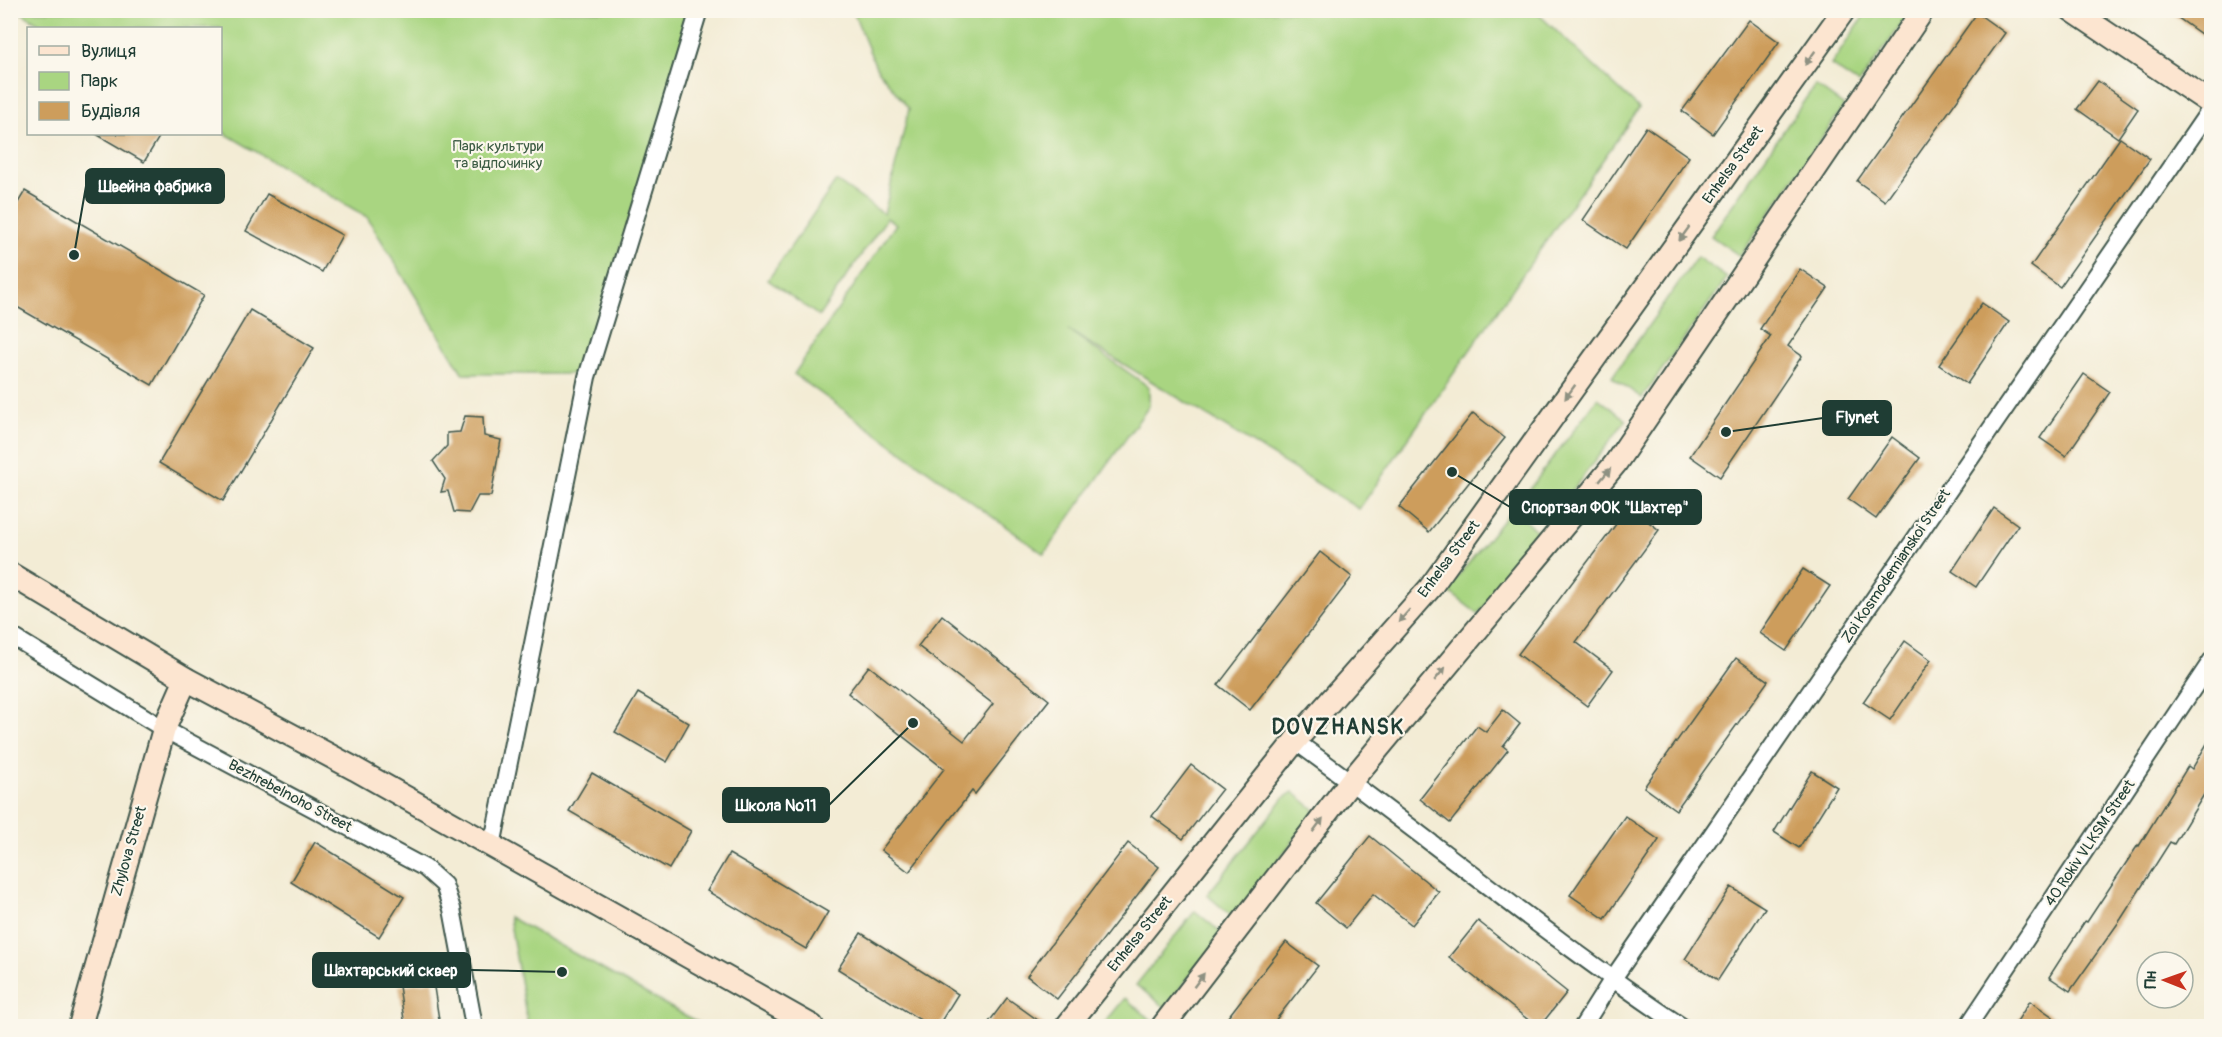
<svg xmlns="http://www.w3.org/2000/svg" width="2222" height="1037" font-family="Pangolin,sans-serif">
<rect width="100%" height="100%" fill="#fbf7ec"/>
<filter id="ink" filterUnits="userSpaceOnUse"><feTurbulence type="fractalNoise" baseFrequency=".0167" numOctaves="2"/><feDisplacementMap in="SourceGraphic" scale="12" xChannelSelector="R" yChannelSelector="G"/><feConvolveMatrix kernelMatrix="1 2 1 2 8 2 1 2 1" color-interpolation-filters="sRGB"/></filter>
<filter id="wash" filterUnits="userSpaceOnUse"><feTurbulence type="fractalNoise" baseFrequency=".008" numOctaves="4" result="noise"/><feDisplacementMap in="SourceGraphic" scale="24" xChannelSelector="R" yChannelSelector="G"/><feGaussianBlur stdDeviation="1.35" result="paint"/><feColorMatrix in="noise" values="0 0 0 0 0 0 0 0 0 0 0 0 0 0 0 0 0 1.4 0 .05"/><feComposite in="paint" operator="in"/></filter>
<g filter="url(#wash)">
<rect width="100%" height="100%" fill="#f3ecd5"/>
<g fill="#a9d581" stroke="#64895a" stroke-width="1.5">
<path d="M18,11H694L581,374H463L367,217L221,131L220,28H47Z"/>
<path d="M853,11H1535L1639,108L1359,509L1068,330L1149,387V406L1044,554L794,374L896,224L887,218L819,316L768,280L836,181L884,214L909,109L876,67Z"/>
<path d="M1867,11H1911L1859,84L1831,65Z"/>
<path d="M1815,85L1844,106L1740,256L1711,236Z"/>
<path d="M1697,257L1727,278L1642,398L1612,377Z"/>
<path d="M1598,398L1626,420L1553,516L1525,495Z"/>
<path d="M1511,510L1541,534L1478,614L1447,590Z"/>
<path d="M1293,792L1314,809V814L1234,918L1207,895L1284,798Z"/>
<path d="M1195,911L1223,934L1165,1007L1136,985Z"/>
<path d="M509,917L704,1026H528Z"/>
<path d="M1125,998L1153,1021L1149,1026H1102Z"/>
</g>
<g id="blocks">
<g fill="#cd9d5c">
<path d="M2167,10H2211V41Z"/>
<path d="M1977,13L2005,33L1885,201L1857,181Z"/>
<path d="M1749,20L1779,42L1713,134L1682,111Z"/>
<path d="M2098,81L2138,109L2118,138L2077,109Z"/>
<path d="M1646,127L1689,157L1626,249L1583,220Z"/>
<path d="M96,134H161L144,162Z"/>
<path d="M2120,138L2150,159L2060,287L2031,266Z"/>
<path d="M25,191L204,295L152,385L10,303V216Z"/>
<path d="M267,194L342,235L322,272L246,231Z"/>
<path d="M1800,269L1828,288L1788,346L1802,356L1720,477L1690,456L1771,336L1760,329Z"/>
<path d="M1982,303L2009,322L1967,384L1939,365Z"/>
<path d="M250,310L314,348L223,501L159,463Z"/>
<path d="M2084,374L2110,392L2066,456L2040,438Z"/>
<path d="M1473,413L1505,438L1429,532L1399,507Z"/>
<path d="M465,416L483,417L484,436L501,440L491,496H478L469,513L454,512L448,491L441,492L445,479L433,461L447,446V433L460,432Z"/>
<path d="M1892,437L1920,458L1876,519L1848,499Z"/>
<path d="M1629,507L1659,530L1576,642L1613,670L1587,706L1518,654Z"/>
<path d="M1994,508L2018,525L1976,587L1952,571Z"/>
<path d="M1320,552L1352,577L1250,710L1218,685Z"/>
<path d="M1803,569L1830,586L1786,651L1760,633Z"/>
<path d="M942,615L1049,700L975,794L972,791L909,872L881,850L944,769L848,693L869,666L964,741L993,704L918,646Z"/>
<path d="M1905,641L1931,660L1890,720L1863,702Z"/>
<path d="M1736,658L1768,681L1676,810L1644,787Z"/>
<path d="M638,693L689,723L667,762L615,732Z"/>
<path d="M1503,710L1520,724L1503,746L1508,750L1450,823L1420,799L1477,726L1486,732Z"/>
<path d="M2211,737V783L2174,844L2170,842L2121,919L2070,991L2049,977L2085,921L2087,922L2138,845L2139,846L2188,766L2192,769Z"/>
<path d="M1191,765L1222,789L1183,839L1152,816Z"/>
<path d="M1812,771L1837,787L1799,848L1774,832Z"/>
<path d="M592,773L691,831L669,869L569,811Z"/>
<path d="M1625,816L1659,840L1605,919L1570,895Z"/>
<path d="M1370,836L1439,892L1412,925L1373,894L1346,928L1316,903Z"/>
<path d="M315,842L404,897L379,937L291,882Z"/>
<path d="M1128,843L1159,867L1057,999L1027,976Z"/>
<path d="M729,854L828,912L806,949L707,891Z"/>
<path d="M1731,887L1765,908L1718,980L1685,959Z"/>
<path d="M1478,921L1567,992L1540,1026H1536L1449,957Z"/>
<path d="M861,933L958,994L938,1026H930L838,969Z"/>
<path d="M1286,942L1318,966L1271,1026H1221Z"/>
<path d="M433,981L440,1026H405L399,986Z"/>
<path d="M1007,998L1046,1026H986Z"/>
<path d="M2030,1001L2053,1017L2045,1026H2014Z"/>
</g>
</g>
</g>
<g filter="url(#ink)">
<use href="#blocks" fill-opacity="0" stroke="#3f574c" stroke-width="1.5"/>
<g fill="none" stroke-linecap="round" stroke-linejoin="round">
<defs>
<g id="street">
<path d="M10,635L164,729L425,868L444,885L452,909L474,1026"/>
<path d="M1295,741C1425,835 1548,937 1681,1026"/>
<path d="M492,846L587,377L699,10"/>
<path d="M1583,1026L1612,980L2212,107"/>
<path d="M1968,1026L2212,660"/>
</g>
<g id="secondary">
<path d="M2072,10L2212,104"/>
<path d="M10,574L186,679L355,769L812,1026"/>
<path d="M80,1026L164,729L186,679"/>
<path d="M1067,1026L1295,741L1430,588L1844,10"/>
<path d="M1163,1026L1351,781L1615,464L1923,10"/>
</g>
</defs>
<use href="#street" stroke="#3f574c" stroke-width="20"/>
<use href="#secondary" stroke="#3f574c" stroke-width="26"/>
<use href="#street" stroke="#fff" stroke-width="16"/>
<use href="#secondary" stroke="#fce5d0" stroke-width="22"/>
</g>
<defs><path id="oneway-solid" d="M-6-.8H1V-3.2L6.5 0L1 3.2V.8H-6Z" transform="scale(1.5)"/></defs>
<g fill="#8e9182">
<use href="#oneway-solid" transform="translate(1810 58) rotate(126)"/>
<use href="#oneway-solid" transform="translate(1684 234) rotate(126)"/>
<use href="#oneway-solid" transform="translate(1570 392) rotate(126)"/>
<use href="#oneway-solid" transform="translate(1605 475) rotate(-50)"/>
<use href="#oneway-solid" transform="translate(1404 616) rotate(131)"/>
<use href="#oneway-solid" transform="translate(1440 674) rotate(-50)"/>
<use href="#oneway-solid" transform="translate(1318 825) rotate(-53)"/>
<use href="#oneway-solid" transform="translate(1199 980) rotate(-53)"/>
</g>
</g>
<g text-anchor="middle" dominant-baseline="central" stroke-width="4.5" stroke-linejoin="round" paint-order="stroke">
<g font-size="15" fill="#3b5b43" stroke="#fbf7ec">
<text x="498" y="146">Парк культури<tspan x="498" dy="17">та відпочинку</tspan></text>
</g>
<g font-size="15" fill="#1f3d34" stroke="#fbf7ec">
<text transform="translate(1733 165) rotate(-54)">Enhelsa Street</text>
<text transform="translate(1449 559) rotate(-53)">Enhelsa Street</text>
<text transform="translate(1896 566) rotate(-56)">Zoi Kosmodemianskoi Street</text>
<text transform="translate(290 796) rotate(28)">Bezhrebelnoho Street</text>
<text transform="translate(2090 843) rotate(-56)">40 Rokiv VLKSM Street</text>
<text transform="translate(129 851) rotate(-74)">Zhylova Street</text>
<text transform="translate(1140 934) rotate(-51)">Enhelsa Street</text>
</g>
<g font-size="21" font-weight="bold" letter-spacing="1.5" fill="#1f3d34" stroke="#fbf7ec">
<text x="1338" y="727">DOVZHANSK</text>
</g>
</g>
<path fill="none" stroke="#1f3d34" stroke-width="2" d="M74 255L86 186M1726 432L1823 418M1452 472L1510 507M913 723L829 805M562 972L470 970"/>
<g fill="#1f3d34" stroke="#fbf7ec" stroke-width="2">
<circle cx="74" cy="255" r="6"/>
<circle cx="1726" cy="432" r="6"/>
<circle cx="1452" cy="472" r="6"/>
<circle cx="913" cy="723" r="6"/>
<circle cx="562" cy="972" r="6"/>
</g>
<g fill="#1f3d34" stroke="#1f3d34" stroke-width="2">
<rect x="86" y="169" width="138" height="34" rx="6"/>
<rect x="1823" y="401" width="68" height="34" rx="6"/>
<rect x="1510" y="490" width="191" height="34" rx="6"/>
<rect x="723" y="788" width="106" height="34" rx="6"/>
<rect x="313" y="953" width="157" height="34" rx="6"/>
</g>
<g font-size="16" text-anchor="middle" font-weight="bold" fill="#fff">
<text x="155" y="192">Швейна фабрика</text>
<text x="1857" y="423">Flynet</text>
<text x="1605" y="513">Спортзал ФОК "Шахтер"</text>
<text x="776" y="811">Школа №11</text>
<text x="391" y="976">Шахтарський сквер</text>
</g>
<rect width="2222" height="1037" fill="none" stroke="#fbf7ec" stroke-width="36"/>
<rect x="27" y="27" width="195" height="108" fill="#fbf7ec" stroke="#a3ada2" stroke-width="1.5"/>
<rect x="39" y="46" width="30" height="9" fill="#fce5d0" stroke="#a3ada2" stroke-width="1.5"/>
<text x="81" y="57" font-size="18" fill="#1f3d34">Вулиця</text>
<rect x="39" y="72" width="30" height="18" fill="#a9d581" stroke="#a3ada2" stroke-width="1.5"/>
<text x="81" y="87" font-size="18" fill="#1f3d34">Парк</text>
<rect x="39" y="102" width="30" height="18" fill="#cd9d5c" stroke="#a3ada2" stroke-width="1.5"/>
<text x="81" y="117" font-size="18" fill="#1f3d34">Будівля</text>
<g transform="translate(2165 980) rotate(271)"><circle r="28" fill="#fbf7ec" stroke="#a3ada2" stroke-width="1.5"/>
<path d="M0-4.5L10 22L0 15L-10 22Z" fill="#c8321e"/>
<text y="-9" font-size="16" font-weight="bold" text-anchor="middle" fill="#1f3d34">Пн</text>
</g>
</svg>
